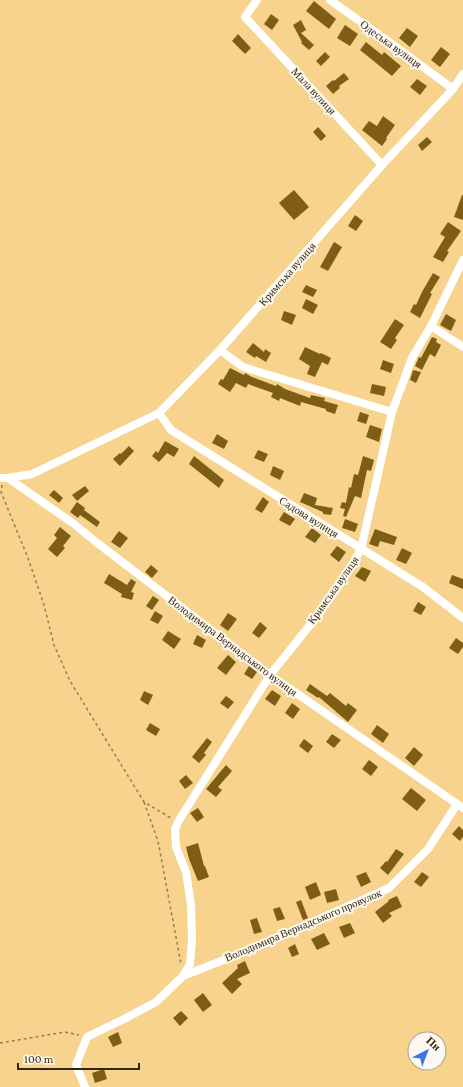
<svg xmlns="http://www.w3.org/2000/svg" width="463" height="1087" font-family="'Crimson Pro',serif">
<rect width="100%" height="100%" fill="#f7d38e"/>
<g fill="#7e5e14">
<path d="M314,1L336,19L329,29L306,11Z"/>
<path d="M271,14L279,20L272,30L264,24Z"/>
<path d="M301,20L306,30L301,33L314,45L309,50L301,43L302,42L293,25Z"/>
<path d="M345,25L358,34L350,46L337,38Z"/>
<path d="M407,28L418,36L410,47L399,38Z"/>
<path d="M238,34L251,48L245,54L232,41Z"/>
<path d="M366,42L382,55L384,52L401,66L392,76L360,50Z"/>
<path d="M441,47L450,54L440,67L431,60Z"/>
<path d="M325,52L330,57L321,66L316,61Z"/>
<path d="M344,73L349,79L339,86L340,88L333,94L326,86L333,80L334,81Z"/>
<path d="M417,79L427,86L420,95L410,87Z"/>
<path d="M383,116L395,125L386,138L387,139L382,146L362,130L369,121L377,126Z"/>
<path d="M318,127L326,136L321,141L313,132Z"/>
<path d="M427,137L432,142L422,151L418,145Z"/>
<path d="M294,190L309,207L294,220L279,203Z"/>
<path d="M462,195H463V220L454,217Z"/>
<path d="M355,215L363,221L356,231L348,226Z"/>
<path d="M448,222L461,231L447,251L449,252L443,262L433,257L445,237L440,234Z"/>
<path d="M334,242L342,247L328,271L320,267Z"/>
<path d="M433,273L440,277L430,293L432,294L420,318L410,312L414,304L416,305L422,292Z"/>
<path d="M306,285L317,290L313,297L302,292Z"/>
<path d="M306,299L318,305L313,314L302,308Z"/>
<path d="M284,311L296,315L292,325L281,320Z"/>
<path d="M446,314L456,320L451,331L440,325Z"/>
<path d="M395,319L404,325L395,338L397,340L391,349L380,342Z"/>
<path d="M432,337L437,339L436,342L441,345L435,357L430,354L422,370L415,366L419,357L421,358Z"/>
<path d="M253,343L264,352L265,349L271,353L266,362L256,356L255,358L246,352Z"/>
<path d="M305,347L320,354L321,353L331,358L328,365L322,362L315,377L307,374L310,366L299,359Z"/>
<path d="M383,360L394,364L391,373L380,369Z"/>
<path d="M230,368L244,375L245,373L252,377L276,386L277,384L285,389L310,398L311,395L325,398L324,401L338,405L335,414L326,411V409L301,402L300,406L280,398L279,401L271,397L273,393L248,384L246,388L236,383L230,392L218,384L221,379L223,380Z"/>
<path d="M413,370L421,372L416,383L410,380Z"/>
<path d="M372,384L386,387L384,396L370,393Z"/>
<path d="M360,412L369,415L366,424L357,421Z"/>
<path d="M370,425L382,429L379,442L366,437Z"/>
<path d="M217,434L228,441L224,449L212,443Z"/>
<path d="M165,441L179,449L174,457L167,453L159,462L152,456L156,451L158,453Z"/>
<path d="M129,446L134,451L120,466L113,459L120,453L121,454Z"/>
<path d="M258,450L268,454L264,462L254,458Z"/>
<path d="M194,456L224,480L219,488L189,464Z"/>
<path d="M363,456L374,460L371,471L367,470L361,498L355,496L346,517L343,516L345,509L340,508L342,502L346,503L349,487L351,488L354,474L358,475Z"/>
<path d="M273,466L284,471L280,480L270,475Z"/>
<path d="M85,486L89,491L77,501L72,495Z"/>
<path d="M54,490L63,498L59,503L49,495Z"/>
<path d="M304,493L317,498L315,505L333,508L331,515L323,514V512L300,502Z"/>
<path d="M263,497L269,502L262,513L255,509Z"/>
<path d="M77,502L85,508L84,510L100,522L97,527L80,515L78,518L70,512Z"/>
<path d="M284,512L295,519L290,526L279,520Z"/>
<path d="M345,519L358,524L355,532L342,528Z"/>
<path d="M60,527L71,536L63,546L65,548L57,557L48,549L57,538L54,535Z"/>
<path d="M312,528L321,535L315,543L305,537Z"/>
<path d="M375,529L397,537L394,545L380,541L378,547L369,544Z"/>
<path d="M119,531L128,538L120,548L111,542Z"/>
<path d="M337,546L346,552L339,562L330,555Z"/>
<path d="M402,548L412,553L406,564L396,560Z"/>
<path d="M151,565L158,571L152,578L145,572Z"/>
<path d="M362,567L371,571L365,582L355,576Z"/>
<path d="M109,574L127,585L131,579L136,582L131,592L134,593L132,600L121,597L122,594L104,583Z"/>
<path d="M452,575L463,579V589L449,583Z"/>
<path d="M153,596L159,600L152,610L146,606Z"/>
<path d="M418,602L426,607L421,615L413,611Z"/>
<path d="M155,611L163,616L158,624L150,620Z"/>
<path d="M228,613L237,619L228,631L220,625Z"/>
<path d="M260,622L267,628L259,638L252,633Z"/>
<path d="M168,631L181,639L174,649L162,640Z"/>
<path d="M197,635L206,640L202,648L193,644Z"/>
<path d="M456,638L463,643V647L458,654L449,648Z"/>
<path d="M228,655L236,662L226,675L217,668Z"/>
<path d="M249,666L257,672L252,679L244,674Z"/>
<path d="M310,684L327,696L330,693L346,706L348,703L357,710L348,722L319,697L318,698L306,690Z"/>
<path d="M272,690L281,696L275,706L265,699Z"/>
<path d="M144,691L153,695L148,705L140,700Z"/>
<path d="M226,696L234,702L228,709L220,703Z"/>
<path d="M292,703L300,709L293,719L285,713Z"/>
<path d="M150,723L160,729L156,736L146,730Z"/>
<path d="M377,725L389,734L383,743L371,734Z"/>
<path d="M332,734L341,740L334,748L326,742Z"/>
<path d="M207,738L212,742L204,753L206,755L199,763L192,757Z"/>
<path d="M304,739L313,746L308,753L299,746Z"/>
<path d="M414,747L423,755L414,766L405,758Z"/>
<path d="M369,760L378,767L371,776L362,769Z"/>
<path d="M226,765L232,771L218,787L222,790L216,797L206,789Z"/>
<path d="M186,775L193,783L185,789L179,781Z"/>
<path d="M411,788L426,800L417,811L402,799Z"/>
<path d="M198,808L204,817L197,822L190,813Z"/>
<path d="M459,826L463,830V837L460,841L452,834Z"/>
<path d="M198,843L204,866H205L209,877L198,881L189,859L186,847Z"/>
<path d="M396,849L404,854L388,875L380,868L386,861L387,862Z"/>
<path d="M366,872L371,882L361,887L356,876Z"/>
<path d="M422,872L429,877L421,887L414,882Z"/>
<path d="M316,882L321,895L310,900L305,887Z"/>
<path d="M336,889L339,900L327,903L324,892Z"/>
<path d="M397,896L402,907L389,913L392,916L383,923L375,912L389,901L388,900Z"/>
<path d="M301,900L308,918L303,920L296,902Z"/>
<path d="M280,907L285,919L277,921L273,909Z"/>
<path d="M257,918L262,932L254,934L250,920Z"/>
<path d="M350,923L355,933L344,938L339,927Z"/>
<path d="M324,933L330,944L317,950L311,939Z"/>
<path d="M295,944L299,954L292,957L288,948Z"/>
<path d="M245,961L250,973L237,979L242,984L232,994L222,983L238,968L237,965Z"/>
<path d="M203,993L212,1005L203,1012L194,1000Z"/>
<path d="M181,1011L188,1018L180,1026L173,1018Z"/>
<path d="M118,1032L122,1043L113,1047L108,1037Z"/>
<path d="M104,1069L107,1079L95,1083L92,1073Z"/>
</g>
<g fill="none" stroke-linecap="round" stroke-linejoin="round">
<g stroke="#977e4c" stroke-width="1.5" stroke-dasharray="3 3" stroke-linecap="butt">
<path d="M2,485L1,492L28,558L44,605L54,645L70,681L144,802L171,818"/>
<path d="M144,802L158,841L181,964"/>
<path d="M0,1043L65,1032L79,1035"/>
</g>
<g stroke="#fff" stroke-width="8">
<path d="M257,0L245,17L382,165"/>
<path d="M330,0L392,44L453,89"/>
<path d="M431,326L463,347"/>
<path d="M220,350L243,367L392,412"/>
<path d="M159,413L171,430L423,587L463,618"/>
<path d="M0,478H8L32,474L159,413L220,350L382,165L453,89L463,74"/>
<path d="M8,478L74,524L96,542L270,675L463,808"/>
<path d="M183,976L259,946L389,888L428,849L457,804"/>
<path d="M85,1087L76,1065L87,1037L124,1019L156,1002L183,976L190,964L192,939L191,905L186,872L176,847L175,829L178,822L270,675L318,615L343,580L361,549L392,412L412,358L431,326L463,260"/>
</g>
</g>
<g text-anchor="middle" dominant-baseline="central" stroke-width="4" stroke-linejoin="round" paint-order="stroke">
<g font-size="11" fill="#332508" stroke="#fcf9f2">
<text transform="translate(391 44) rotate(36)">Одеська вулиця</text>
<text transform="translate(314 91) rotate(47)">Мала вулиця</text>
<text transform="translate(287 274) rotate(-49)">Кримська вулиця</text>
<text transform="translate(309 517) rotate(32)">Садова вулиця</text>
<text transform="translate(333 590) rotate(-55)">Кримська вулиця</text>
<text transform="translate(233 646) rotate(37)">Володимира Вернадського вулиця</text>
<text transform="translate(303 925) rotate(-23)">Володимира Вернадського провулок</text>
</g>
</g>
<g transform="translate(427 1051) rotate(42)"><circle r="19" fill="#fcf9f2" stroke="#aca494"/>
<path d="M0-3L7 15L0 10L-7 15Z" fill="#3e74e4"/>
<text y="-6" font-size="11" font-weight="bold" text-anchor="middle" fill="#332508">Пн</text>
</g>
<path d="M18 1063v6h121v-6" fill="none" stroke="#332508" stroke-width="2"/>
<text x="24" y="1063" font-size="12" fill="#332508" stroke="#fcf9f2" stroke-width="3" paint-order="stroke">100 m</text>
</svg>
